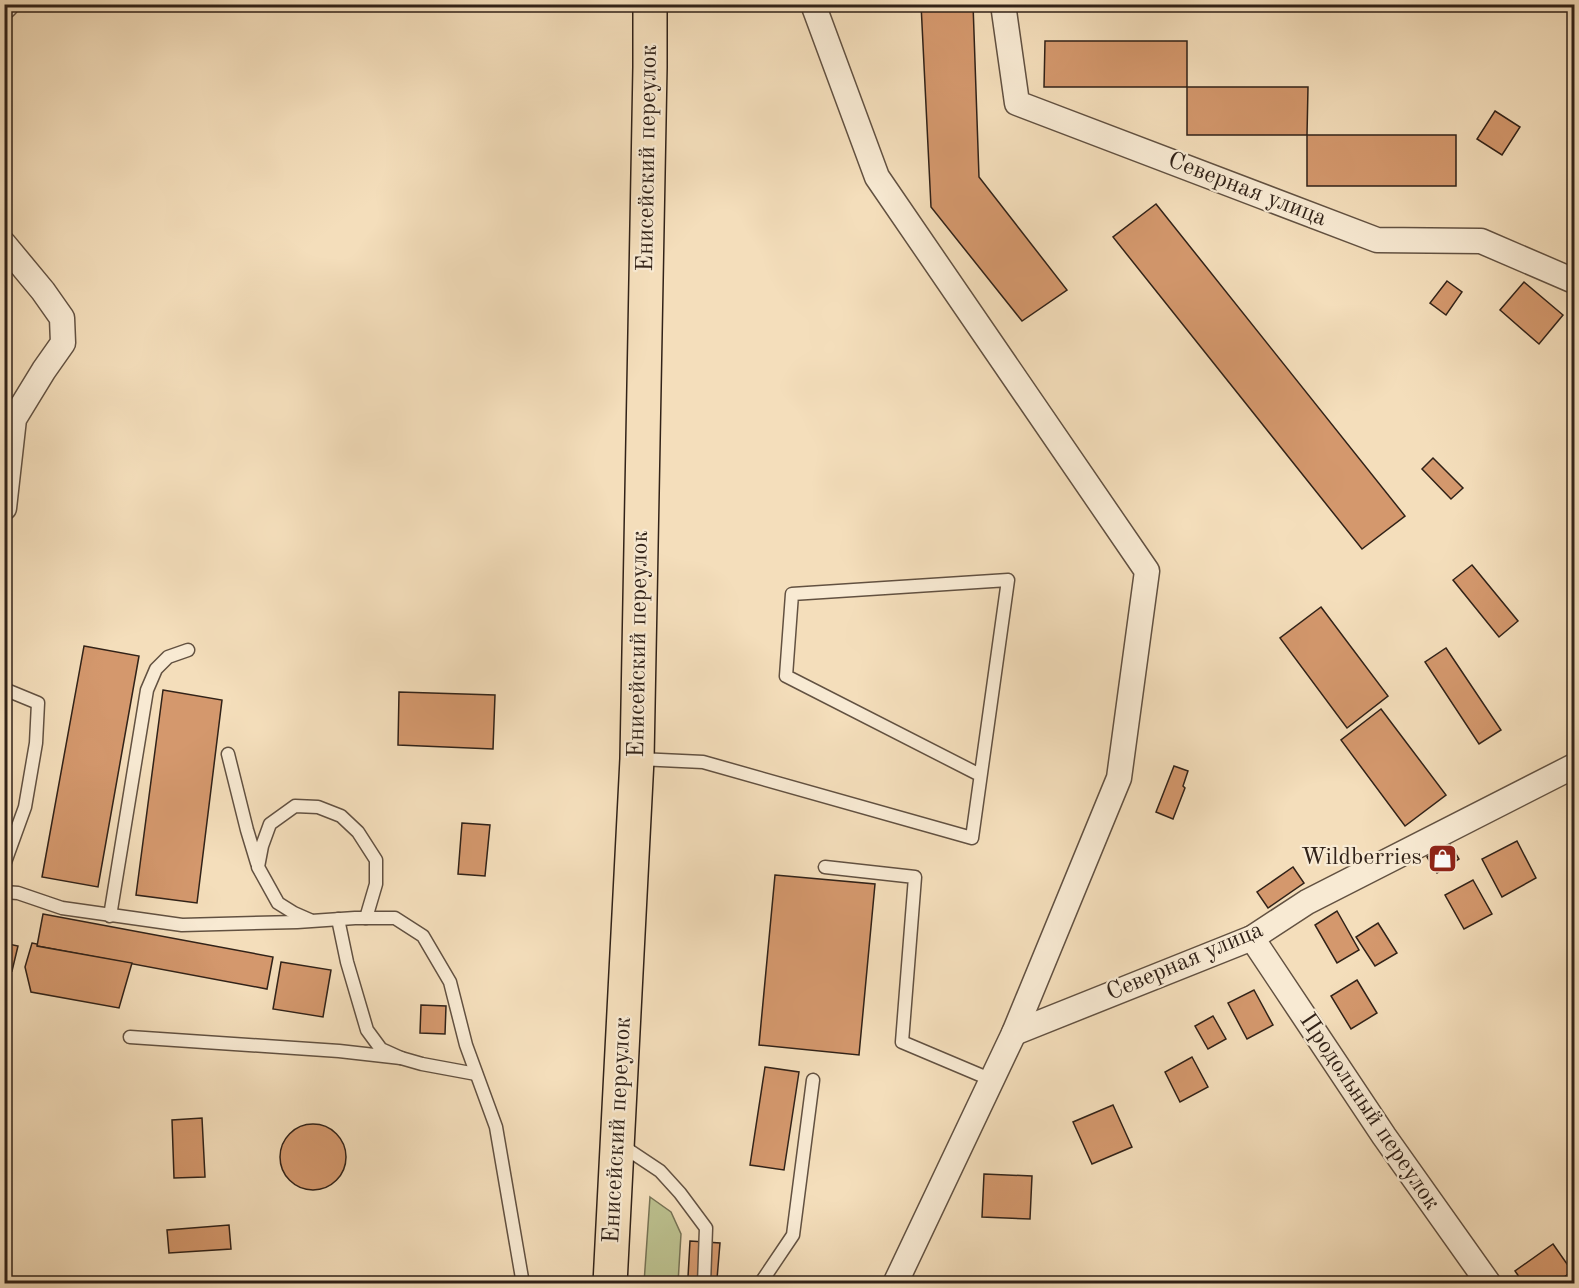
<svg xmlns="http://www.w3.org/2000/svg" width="1579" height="1288" font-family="'Old Standard TT',serif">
<rect width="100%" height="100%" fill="#f4debb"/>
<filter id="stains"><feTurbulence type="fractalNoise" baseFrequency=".00333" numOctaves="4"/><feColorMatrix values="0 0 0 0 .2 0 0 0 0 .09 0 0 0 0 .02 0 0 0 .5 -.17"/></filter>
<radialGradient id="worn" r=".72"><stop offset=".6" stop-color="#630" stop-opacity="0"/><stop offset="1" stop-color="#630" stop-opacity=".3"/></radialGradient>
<path fill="#bcc18f" stroke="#767254" stroke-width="1.5" d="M650,1197L671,1212L681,1234L678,1283H644Z"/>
<g fill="#d4986d" stroke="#312218" stroke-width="1.5">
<path d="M921,4H973L979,177L1067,290L1022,321L931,207Z"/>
<path d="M1045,41H1187V87H1044Z"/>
<path d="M1187,87H1308L1307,135H1187Z"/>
<path d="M1495,111L1520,127L1502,155L1477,139Z"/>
<rect x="1307" y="135" width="149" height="51"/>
<path d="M1156,204L1405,516L1362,549L1113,237Z"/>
<path d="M1447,281L1462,292L1446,315L1430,303Z"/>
<path d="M1524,282L1563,315L1539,344L1500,310Z"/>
<path d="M1433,458L1463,488L1451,499L1422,469Z"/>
<path d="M1472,565L1518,621L1499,637L1453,580Z"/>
<path d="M1321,607L1388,696L1347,728L1280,638Z"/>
<path d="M84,646L139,656L98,887L42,877Z"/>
<path d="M1446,648L1501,730L1479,744L1425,662Z"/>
<path d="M163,690L222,700L197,903L136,895Z"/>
<path d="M399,692L495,695L493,749L398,745Z"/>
<path d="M1381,709L1446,795L1405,826L1341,740Z"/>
<path d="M1174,766L1188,771L1183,786L1185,788L1173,819L1156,812Z"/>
<path d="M462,823L490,825L485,876L458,874Z"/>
<path d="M1517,841L1536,878L1502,897L1482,859Z"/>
<path d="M1449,843L1459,859L1437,873L1427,857Z"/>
<path d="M1293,867L1304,883L1268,908L1257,892Z"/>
<path d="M775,875L875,884L859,1055L759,1045Z"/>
<path d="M1473,880L1492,914L1464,929L1445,895Z"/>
<path d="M1337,911L1359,950L1337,963L1315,925Z"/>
<path d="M43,914L273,957L267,989L37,946Z"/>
<path d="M1378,923L1397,953L1375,966L1356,937Z"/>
<path d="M4,943L18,946L12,971L4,969Z"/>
<path d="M32,943L37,944V946L132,963L119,1008L31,992L25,967Z"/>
<path d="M281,962L331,970L323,1017L273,1009Z"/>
<path d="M1357,980L1377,1013L1351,1029L1331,996Z"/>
<path d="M1254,990L1273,1025L1247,1039L1228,1003Z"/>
<path d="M421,1005L446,1006L445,1034L420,1033Z"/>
<path d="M1213,1016L1226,1039L1208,1049L1195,1026Z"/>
<path d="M1192,1057L1208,1087L1180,1102L1165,1072Z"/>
<path d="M765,1067L799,1072L784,1170L750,1165Z"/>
<path d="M1113,1105L1132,1147L1092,1164L1073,1122Z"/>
<path d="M202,1118L205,1177L174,1178L172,1120Z"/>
<circle cx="313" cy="1157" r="33"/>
<path d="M984,1174L1032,1176L1030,1219L982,1217Z"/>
<path d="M229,1225L231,1249L169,1253L167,1230Z"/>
<path d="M690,1241L720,1243L717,1279L688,1277Z"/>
<path d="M1553,1244L1572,1271L1555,1284H1524L1515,1271Z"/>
</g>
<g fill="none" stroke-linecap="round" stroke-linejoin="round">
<defs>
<g id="service">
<path d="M177,4H182"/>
<path d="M4,689L38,703L36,743L25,807L4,865"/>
<path d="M228,754L247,830L257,863"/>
<path d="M639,759L703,762L972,838L1008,580L792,594L786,676L980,775"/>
<path d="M825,867L915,877L902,1042L992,1080"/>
<path d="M4,892L18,893L62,908L182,925L297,922L355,918H395L423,936L450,982L466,1045L496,1127L523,1284"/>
<path d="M110,916L147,690L156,669L168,657L188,650"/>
<path d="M338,919L347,962L367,1030L381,1049L401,1058L422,1064L476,1074"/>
<path d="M310,920L294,913L278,903L258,867L262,846L270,824L295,806L318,807L341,816L358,832L376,860V884L366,918"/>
<path d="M130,1037L339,1051L401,1058"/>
<path d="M621,1145L660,1171L680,1193L706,1228L704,1284"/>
<path d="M760,1284L793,1235L813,1080"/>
</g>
<g id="minor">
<path d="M813,4L877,177L1147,571L1119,778L1014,1033L895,1284"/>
<path d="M1003,4L1017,103L1377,240L1481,241L1574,281"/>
<path d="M4,7L7,4"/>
<path d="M4,244L43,291L62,318L63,343L44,370L14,419L4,508"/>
<path d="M1252,938L1384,1136L1489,1284"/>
<path d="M1014,1033L1252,938L1307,902L1574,766"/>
</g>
<path id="primary" d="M610,1284L637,759L650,67V4"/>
</defs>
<use href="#service" stroke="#625141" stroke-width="15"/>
<use href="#minor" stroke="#625141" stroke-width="27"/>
<use href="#primary" stroke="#312218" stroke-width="36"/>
<use href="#service" stroke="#f8ead3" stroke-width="12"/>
<use href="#minor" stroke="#f8ead3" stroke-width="24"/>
<use href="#primary" stroke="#f4debb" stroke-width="33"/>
</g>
<defs>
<symbol id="shop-square" viewBox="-11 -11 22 22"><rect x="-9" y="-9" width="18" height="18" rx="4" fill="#8f2418" stroke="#f8ead3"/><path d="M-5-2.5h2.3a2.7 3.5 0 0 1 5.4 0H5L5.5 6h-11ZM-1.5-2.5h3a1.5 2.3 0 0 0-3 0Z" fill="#fff"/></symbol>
</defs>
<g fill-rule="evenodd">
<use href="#shop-square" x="1426" y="842" width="33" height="33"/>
</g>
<g text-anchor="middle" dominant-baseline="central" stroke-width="4.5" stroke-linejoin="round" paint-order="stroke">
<g font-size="24" fill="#312218" stroke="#f8ead3">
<text transform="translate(648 158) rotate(-89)">Енисейский переулок</text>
<text transform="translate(1247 190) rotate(21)">Северная улица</text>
<text transform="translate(639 644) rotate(-89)">Енисейский переулок</text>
<text transform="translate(1185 962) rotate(-23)">Северная улица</text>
<text transform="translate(1369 1112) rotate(56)">Продольный переулок</text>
<text transform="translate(618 1130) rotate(-87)">Енисейский переулок</text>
</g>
<g font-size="24" fill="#312218" stroke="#f8ead3" text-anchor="end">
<text x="1422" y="858">Wildberries</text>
</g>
</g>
<rect width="1579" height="1288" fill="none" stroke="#f4debb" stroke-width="24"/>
<rect x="6" y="6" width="1567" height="1276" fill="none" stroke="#312218" stroke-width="3"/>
<rect x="12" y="12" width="1555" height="1264" fill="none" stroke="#312218" stroke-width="1.5"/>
<rect width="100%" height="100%" filter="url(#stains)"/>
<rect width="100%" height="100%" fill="url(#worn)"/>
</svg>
